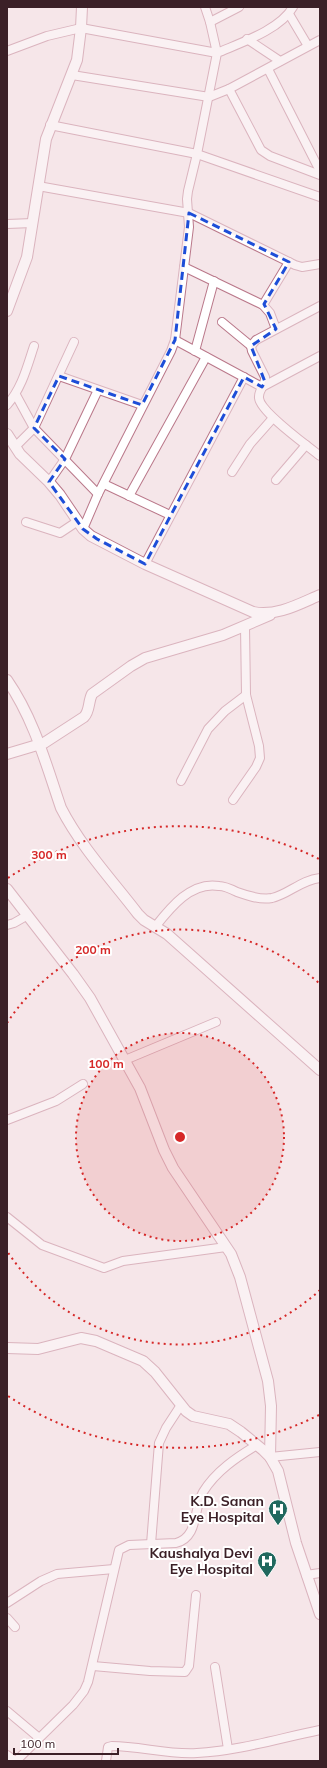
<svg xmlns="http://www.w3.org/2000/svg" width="327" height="1768" font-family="Mulish,sans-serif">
<rect width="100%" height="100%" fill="#f5e6e9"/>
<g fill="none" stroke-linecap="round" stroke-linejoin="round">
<defs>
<g id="minor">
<path d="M289,14L308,46"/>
<path d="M210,22L239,7"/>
<path d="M247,39L280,61"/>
<path d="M7,51L47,36L81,28L217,53L210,22L205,7"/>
<path d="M268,69L320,171"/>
<path d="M72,75L209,97L229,89L320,40"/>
<path d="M229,89L261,150L270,156L320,175"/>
<path d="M50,125L197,154L320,197"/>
<path d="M38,186L189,213L295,265L302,267L320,264"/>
<path d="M7,224L33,223"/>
<path d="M184,267L263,305L270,313L276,329"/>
<path d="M263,305L289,262"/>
<path d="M320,306L256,340L251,346L252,351L265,377C266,385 258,390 259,398C260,412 308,446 320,456"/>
<path d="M222,322L251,346"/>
<path d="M175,340L262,387L320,356"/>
<path d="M195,351L214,281"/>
<path d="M59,376L142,405"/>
<path d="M16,395L34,428L98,494"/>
<path d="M7,405C22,388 27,367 34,346"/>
<path d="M15,447L34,428L74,342"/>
<path d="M232,472L250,444L273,418"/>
<path d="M276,480L306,445"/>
<path d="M49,482L65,459L98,390"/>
<path d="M104,484L170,515"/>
<path d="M129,496L206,357"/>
<path d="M26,522L60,533L78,521"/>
<path d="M83,529L98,494L171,351L175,340L189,227L187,199L188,191L197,154L217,53C240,43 280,30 293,7"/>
<path d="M145,564L244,377"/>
<path d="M181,781L208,729L225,711L246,695"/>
<path d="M233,800L256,767L260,758L259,746L246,695L245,626"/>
<path d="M7,925L14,923L28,915"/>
<path d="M155,927C170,908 191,881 219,886C225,886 231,889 237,892C248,896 260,900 272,898C289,894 301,880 320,878"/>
<path d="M125,1060L216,1022"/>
<path d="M7,1120L56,1101L83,1084"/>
<path d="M7,1217L42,1245L104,1268L123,1261L226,1247"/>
<path d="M270,1457L320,1452"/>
<path d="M151,1544L159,1443L166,1428L181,1405"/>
<path d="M306,1575L320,1573"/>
<path d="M7,1603L41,1581L57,1574L114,1569"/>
<path d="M7,1618L15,1627"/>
<path d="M93,1666L150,1671L185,1672L189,1666L196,1595"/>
<path d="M215,1667L228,1749"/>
<path d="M7,1711L38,1737"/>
<path d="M7,1755L15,1761"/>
<path d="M16,1761L73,1705L84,1691L88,1682L119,1550L129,1545L176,1543C199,1537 193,1509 203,1492C216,1471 237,1457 257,1445"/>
<path d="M106,1761L108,1747L112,1746C140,1746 168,1755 197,1753C238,1751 280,1738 320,1730"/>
</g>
<g id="tertiary">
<path d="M7,311L27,257L46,139L77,60L81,28L82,7"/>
<path d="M7,434L20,454L49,482L60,495L83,529L91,536L145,564L253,612C276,617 299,604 320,595"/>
<path d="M7,680C34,719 46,764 61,808C81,847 112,880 138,914L144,920L167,934L320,1070"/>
<path d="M7,754L44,743L84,717C90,711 88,702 92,694L131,666L145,658L223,635L270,615"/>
<path d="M7,889L73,974L90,998L140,1088L164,1150L173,1168L231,1254L240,1277L268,1381L271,1406L270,1457"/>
<path d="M7,1348L38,1349L81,1338L96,1341L143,1361L155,1372L186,1411L193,1416L229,1424L241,1432L263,1450L270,1457L278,1471L296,1543L320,1614"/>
</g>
</defs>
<use href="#minor" stroke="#ba788a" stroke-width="10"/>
<use href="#tertiary" stroke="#ba788a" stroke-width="12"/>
<use href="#minor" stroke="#fff" stroke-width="8"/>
<use href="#tertiary" stroke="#fff" stroke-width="10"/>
</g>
<path d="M0 0H327V1768H0ZM189,213L289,262L264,304L276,329L251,346L265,382L262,387L244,377L145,564L97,539L83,529L49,482L65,459L34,428L59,376L142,405L175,340Z" fill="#f5e6e9" fill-opacity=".55" fill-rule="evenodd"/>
<path fill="none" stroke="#1d4ed8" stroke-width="3" stroke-dasharray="8 5" stroke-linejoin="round" d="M189,213L289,262L264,304L276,329L251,346L265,382L262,387L244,377L145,564L97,539L83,529L49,482L65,459L34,428L59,376L142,405L175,340Z"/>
<circle cx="180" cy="1137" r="104" fill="#d62828" fill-opacity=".12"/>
<g fill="none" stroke="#d62828" stroke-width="2" stroke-dasharray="2 4">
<circle cx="180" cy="1137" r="104"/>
<path d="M320 1290A207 207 0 0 1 7 1251M7 1023A207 207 0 0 1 320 984"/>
<path d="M319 1415A311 311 0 0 1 8 1396M8 878A311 311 0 0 1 319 859"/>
</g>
<defs>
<symbol id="hospital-pin" viewBox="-11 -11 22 30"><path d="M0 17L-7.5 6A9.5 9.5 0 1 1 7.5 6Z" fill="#20685e" stroke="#fff"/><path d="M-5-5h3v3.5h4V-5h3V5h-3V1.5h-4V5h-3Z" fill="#fff"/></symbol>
</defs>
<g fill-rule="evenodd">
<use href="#hospital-pin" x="267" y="1498" width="22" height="30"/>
<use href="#hospital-pin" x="256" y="1550" width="22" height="30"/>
</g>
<g text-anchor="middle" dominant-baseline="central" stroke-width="4" stroke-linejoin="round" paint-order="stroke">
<g font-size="14" font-weight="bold" fill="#3b2027" stroke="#fff" text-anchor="end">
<text x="264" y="1501">K.D. Sanan<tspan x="264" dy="16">Eye Hospital</tspan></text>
<text x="253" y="1553">Kaushalya Devi<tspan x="253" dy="16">Eye Hospital</tspan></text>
</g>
</g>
<circle cx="180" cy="1137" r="6" fill="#d62828" stroke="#fff" stroke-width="2"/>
<g font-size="12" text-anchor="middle" font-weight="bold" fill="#d62828" stroke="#fff" stroke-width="4" stroke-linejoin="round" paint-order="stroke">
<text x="49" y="859">300 m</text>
<text x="93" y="954">200 m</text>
<text x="106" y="1068">100 m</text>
</g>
<rect width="327" height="1768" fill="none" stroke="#3b2027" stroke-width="16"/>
<path d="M14 1748v6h104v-6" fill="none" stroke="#3b2027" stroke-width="2"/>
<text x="20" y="1748" font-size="12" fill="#3b2027" stroke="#ffffff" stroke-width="3" paint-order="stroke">100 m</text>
</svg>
